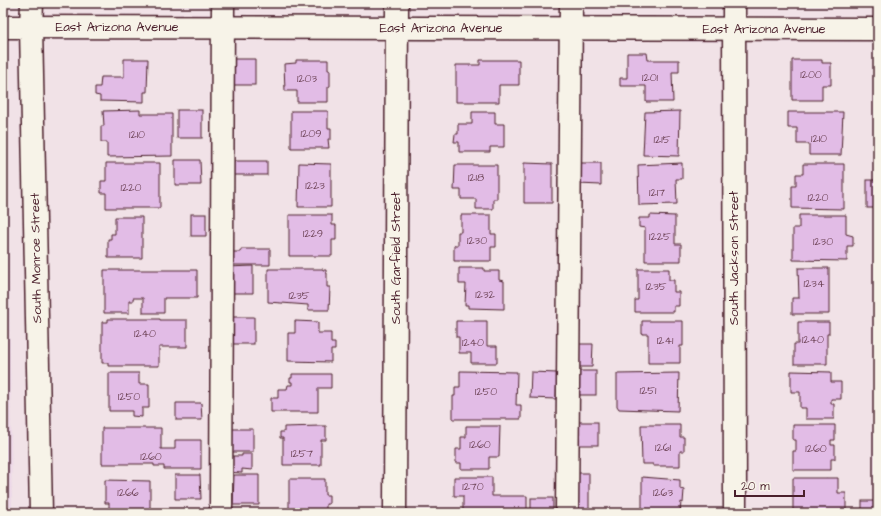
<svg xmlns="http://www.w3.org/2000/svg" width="881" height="516" font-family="'Architects Daughter',sans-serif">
<rect width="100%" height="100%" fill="#f1e2e7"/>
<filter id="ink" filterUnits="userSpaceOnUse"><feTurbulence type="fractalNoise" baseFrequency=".025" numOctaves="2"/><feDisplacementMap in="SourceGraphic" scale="8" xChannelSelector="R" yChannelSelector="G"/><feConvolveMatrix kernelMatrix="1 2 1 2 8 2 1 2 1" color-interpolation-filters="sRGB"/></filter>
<g filter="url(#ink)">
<path fill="#ecd7e7" d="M3,45H6L12,513H3Z"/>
<g fill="#e2bce6" stroke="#4a1f2b">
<path d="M627,53H647L648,60H679V72H672L673,102H646V86H620V78H627Z"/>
<path d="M124,59H148L147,92H144V102L100,101V96L95,95V87H100L101,77H124Z"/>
<rect x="227" y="59" width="28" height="26"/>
<path d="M296,60H328V70H330V86L328,87V102H297V91H285L284,64L296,63Z"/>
<path d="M480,60H519V85H499V102H456V65H480Z"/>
<path d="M792,60H822V63H831V85H822V100H792Z"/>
<path d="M140,110V114H172V156L107,157V142H101V126H104L103,111Z"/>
<rect x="177" y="110" width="25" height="28"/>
<path d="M291,111H328V128H331V139H328L329,148H291Z"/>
<path d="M680,111L679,156L643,155L645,112Z"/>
<path d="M472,112H495V124H504V147H490V152H459V142H454L455,134H458V124H472Z"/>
<path d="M788,112H843L841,155H809V144H797V128H788Z"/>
<path d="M175,160H200L201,185H175Z"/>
<rect x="229" y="161" width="38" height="14"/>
<path d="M106,163H160V208H106V193H101V181H106Z"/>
<path d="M299,163L331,164V207H298Z"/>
<path d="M524,163L552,164V203H524Z"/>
<path d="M578,163H601V185L578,184Z"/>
<path d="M682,163V179H676L677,204L639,205L638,165Z"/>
<path d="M803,164H844V209L792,208V186H796V174H803Z"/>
<path d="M455,165H497V199H493V209H476V199H461V190H454Z"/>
<rect x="867" y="180" width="11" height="28"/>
<rect x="191" y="214" width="15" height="22"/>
<path d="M289,215H332V225H336V240H332V256H289Z"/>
<path d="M461,215H491V234H496V247H491V261H454V245H458V232H461Z"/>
<path d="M650,215L675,216V244H681V261H645V228L639,227V218H650Z"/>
<path d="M799,215H846V234L853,236V246H847V261L793,260V228H799Z"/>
<path d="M115,217H142V258H108V239H111V234H115Z"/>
<path d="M241,249H270V265H229V252H241Z"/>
<path d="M253,266V293H227V267Z"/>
<path d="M459,268H484V271H499V280L504,281V309L468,308V305H465L466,284H459Z"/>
<path d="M798,268H829V314H792V298H799Z"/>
<path d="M268,269H323V270H326V273H327V287H330L329,310H308V305L268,302Z"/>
<path d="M638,269H669V280H674V292H679V306H674V312H635V300H638Z"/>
<path d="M104,270H197V298H164V313H143V298H133V301H129V313H104Z"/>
<rect x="228" y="317" width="26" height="27"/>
<path d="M108,319H160V320H187V347H159V366H108V363H102V322H108Z"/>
<path d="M295,321L318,322V333H331V343H335V350H331V362L288,361V333H295Z"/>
<path d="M456,321H487V346H497V363H471V353H459V337H456Z"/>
<path d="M642,321H683V346H680V363H648V334H642Z"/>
<path d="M798,322H829V334H827V364H794V344H798Z"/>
<path d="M576,344H593L592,367H575Z"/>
<path d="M460,371L517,372L516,405H521V419H453V396H455V387H460Z"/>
<rect x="575" y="371" width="21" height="24"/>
<path d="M791,371L831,372V382H841V399H831V404H834V419H806V408H800V392H791Z"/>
<path d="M531,372L557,373L556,399L530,398Z"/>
<path d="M109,373H139V384H149V408H142V417L132,416V411H109Z"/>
<path d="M679,373L678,411L619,409L617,406V374Z"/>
<path d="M292,374H331V388H318V412H271V398H278V389H287L288,385H292V382H290V378H292Z"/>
<path d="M176,403H201L202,420H176Z"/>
<rect x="574" y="422" width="24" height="23"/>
<path d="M641,425H680V437H684V451H680V466H653V464H642Z"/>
<path d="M793,425H835V440H831V445H835V459H831V470H793V451H796V440H793Z"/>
<path d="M320,426H326V440H321V465H283V438H280V432H284V427Z"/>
<path d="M466,426H500L499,457H489V469H461V463H456V449H461V437H466Z"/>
<path d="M102,428H161V449H175V440H201V469H164V466H154V464H102Z"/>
<path d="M231,429H253V452H232Z"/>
<path d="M242,454H252V470L242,469V473L225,472V456H242Z"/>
<path d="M574,473H589V513H576Z"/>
<path d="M175,475H200L201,499H175Z"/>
<path d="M234,475H259V505H233Z"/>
<path d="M454,477H492V496H527V513H470V512H463V496H454Z"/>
<path d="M642,477L680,480V489L684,490L683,503L681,502L680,513H642Z"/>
<path d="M793,478H838V493H846V513H798V510H793Z"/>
<path d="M289,479H325V495H329V504H326V513H289Z"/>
<path d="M105,480L150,481V513H109V503H105Z"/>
<rect x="531" y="498" width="22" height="15"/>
<rect x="862" y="501" width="16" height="12"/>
<rect x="263" y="511" width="22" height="2"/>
</g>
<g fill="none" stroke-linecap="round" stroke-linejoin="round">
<defs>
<g id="minor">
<path d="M32,3L31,27L41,513"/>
<path d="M734,3L735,513"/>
<path d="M3,27L878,29"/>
<path d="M221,513L223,3"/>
<path d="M395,513L397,3"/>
<path d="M567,513L571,3"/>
</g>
</defs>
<use href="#minor" stroke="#4a1f2b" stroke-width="25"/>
<use href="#minor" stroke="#f7f3e8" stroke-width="22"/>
</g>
</g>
<g text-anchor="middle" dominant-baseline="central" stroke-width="3.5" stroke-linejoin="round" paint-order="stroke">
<g font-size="11" fill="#70465a">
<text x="811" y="74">1200</text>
<text x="650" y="77">1201</text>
<text x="307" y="78">1203</text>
<text x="311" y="133">1209</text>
<text x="137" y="134">1210</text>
<text x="819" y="138">1210</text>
<text x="662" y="139">1215</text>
<text x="476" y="177">1218</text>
<text x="315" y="185">1223</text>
<text x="131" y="187">1220</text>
<text x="657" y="192">1217</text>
<text x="818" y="197">1220</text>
<text x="313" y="233">1229</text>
<text x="660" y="236">1225</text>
<text x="477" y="240">1230</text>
<text x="823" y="241">1230</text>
<text x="814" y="283">1234</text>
<text x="656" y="286">1235</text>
<text x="485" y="294">1232</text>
<text x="299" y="295">1235</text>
<text x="145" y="333">1240</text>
<text x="813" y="339">1240</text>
<text x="665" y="340">1241</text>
<text x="473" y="342">1240</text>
<text x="648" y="390">1251</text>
<text x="486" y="391">1250</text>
<text x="129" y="396">1250</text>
<text x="480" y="444">1260</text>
<text x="663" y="447">1261</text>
<text x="816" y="448">1260</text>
<text x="302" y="453">1257</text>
<text x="151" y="456">1260</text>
<text x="473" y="486">1270</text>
<text x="128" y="492">1266</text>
<text x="663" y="492">1263</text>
</g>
<g font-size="13" fill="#4a1f2b" stroke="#f7f3e8">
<text x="117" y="27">East Arizona Avenue</text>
<text x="441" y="28">East Arizona Avenue</text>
<text x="764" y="29">East Arizona Avenue</text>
<text transform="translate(36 258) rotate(-91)">South Monroe Street</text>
<text transform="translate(396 258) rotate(-90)">South Garfield Street</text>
<text transform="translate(734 258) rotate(-90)">South Jackson Street</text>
</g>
</g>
<rect width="881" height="516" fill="none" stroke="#f7f3e8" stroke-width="16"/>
<rect x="8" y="8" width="865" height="500" fill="none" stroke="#4a1f2b" stroke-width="1.5" filter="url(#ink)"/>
<path d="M735 490v6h69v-6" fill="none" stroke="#4a1f2b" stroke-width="2"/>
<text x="741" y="490" font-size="12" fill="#4a1f2b" stroke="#f7f3e8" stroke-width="3" paint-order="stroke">20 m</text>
</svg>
